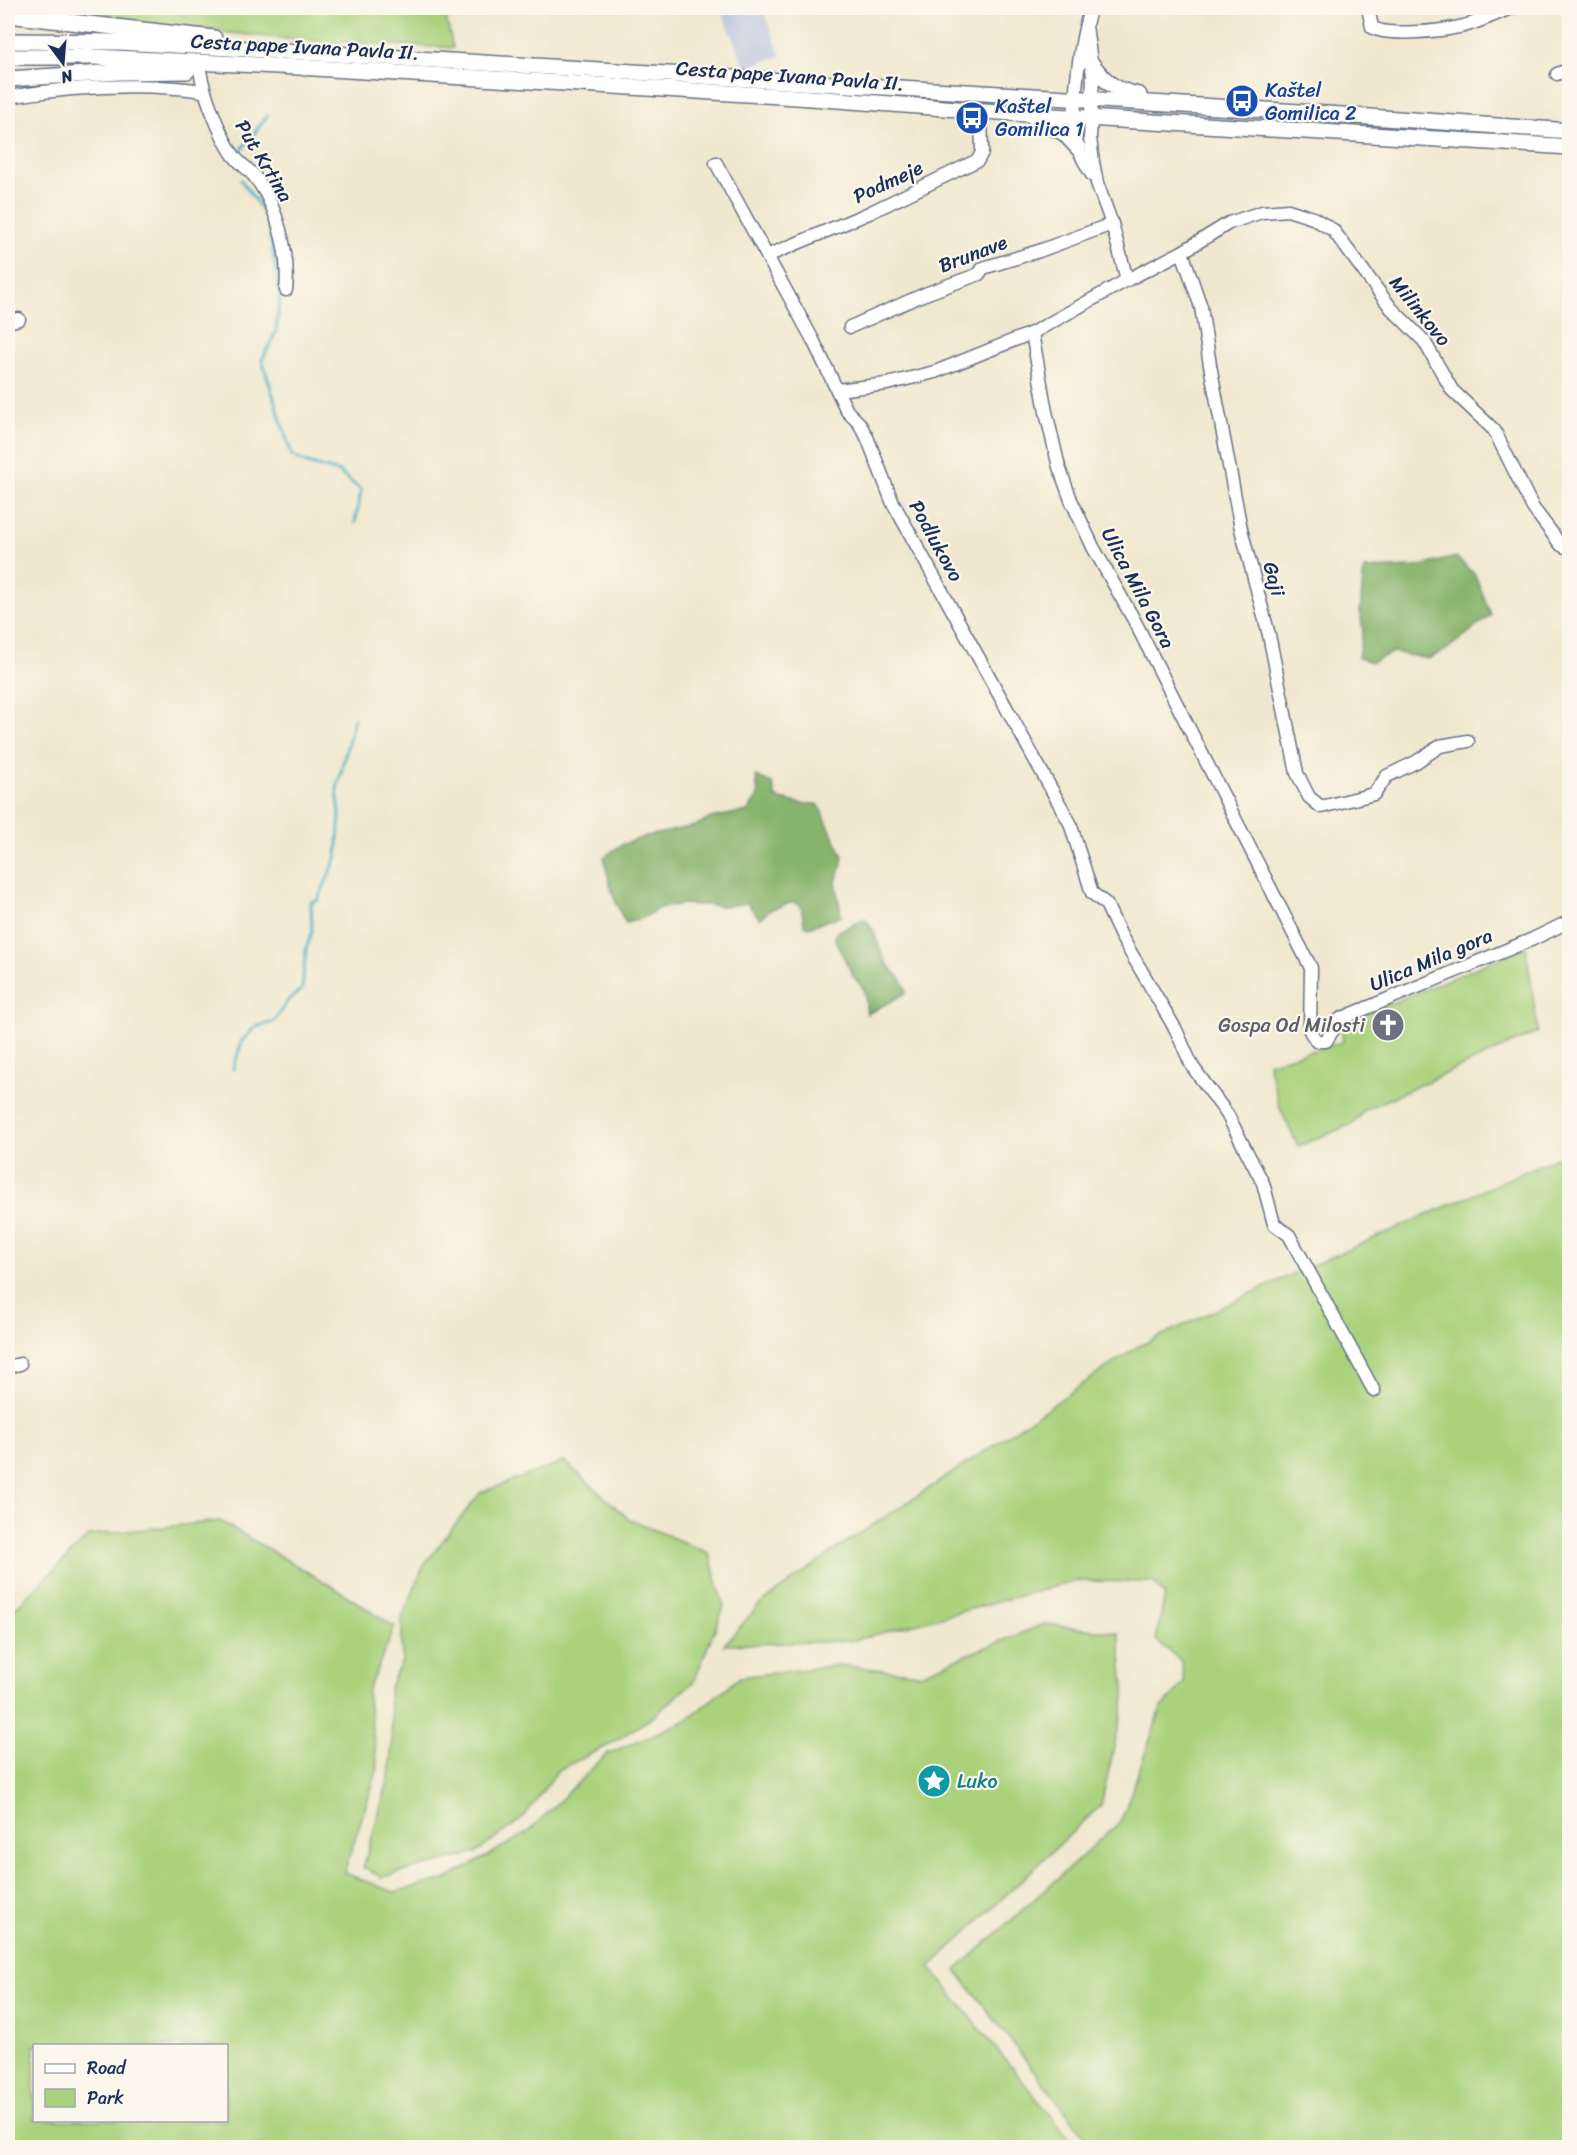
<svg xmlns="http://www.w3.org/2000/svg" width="1577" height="2155" font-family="Sriracha,sans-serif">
<rect width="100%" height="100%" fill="#fbf7ec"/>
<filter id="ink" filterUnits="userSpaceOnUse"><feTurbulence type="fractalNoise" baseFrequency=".0167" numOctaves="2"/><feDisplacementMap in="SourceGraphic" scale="12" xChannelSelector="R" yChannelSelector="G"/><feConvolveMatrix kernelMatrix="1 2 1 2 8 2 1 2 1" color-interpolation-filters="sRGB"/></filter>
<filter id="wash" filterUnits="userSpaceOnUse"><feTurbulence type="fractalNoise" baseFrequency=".008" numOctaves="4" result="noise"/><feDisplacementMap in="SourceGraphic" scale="24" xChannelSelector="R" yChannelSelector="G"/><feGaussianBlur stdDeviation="1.35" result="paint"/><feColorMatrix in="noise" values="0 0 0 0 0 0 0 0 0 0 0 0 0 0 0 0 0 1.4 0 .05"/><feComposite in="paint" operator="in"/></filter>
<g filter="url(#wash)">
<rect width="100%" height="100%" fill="#f0e8ce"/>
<path fill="#cfdafa" d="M30,8H73L76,17L32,13Z"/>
<path fill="#bac4de" d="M720,8H762L781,56L745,67Z"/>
<g fill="#aad27d" stroke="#62806e" stroke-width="1.5" fill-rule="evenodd">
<path d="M93,8H180L181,15L225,11L226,8H444L453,48L298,40L95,19Z"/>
<path d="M1526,947L1538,1032L1364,1110L1353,1124L1298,1146L1280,1108L1268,1063L1343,1042L1341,1024Z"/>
<path d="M1569,1152V2147H1093L956,1970L1121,1821L1161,1709L1184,1683L1181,1661L1156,1640L1165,1595L1153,1582L1075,1581L851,1641L724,1645L759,1605L836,1549L960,1468L1137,1347L1295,1273Z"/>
<path d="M564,1461L629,1519L709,1553L724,1607L694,1681L653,1717L607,1746L558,1770L524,1817L476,1853L382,1877L363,1868L389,1778L392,1744L389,1688L402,1661V1618L424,1565L480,1493Z"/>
<path d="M220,1521L338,1590L395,1627L367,1692L378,1768L344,1873L394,1892L447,1879L527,1833L607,1754L685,1721L740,1677L839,1665L920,1674L1044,1624L1119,1633L1125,1698L1101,1805L930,1967L1076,2147H8V1615L90,1535ZM34,2046H226V2120H34Z"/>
</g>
<g fill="#87b46c" stroke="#517265" stroke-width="1.5">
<path d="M1456,557L1475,575L1491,615L1446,650L1428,659L1393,652L1372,662L1358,658L1363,631L1360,612L1364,569L1416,567Z"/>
<path d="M756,776L772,783L776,798L802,804H818L843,856L841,868L836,881L841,916L809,927L804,925L801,905L793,902L769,910L760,919L747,903L726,906L683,904L659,908L643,918L626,923C614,903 608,880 604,857L621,845L647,836L695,826L711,818L748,811L758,796Z"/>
<path d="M865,919C877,930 877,949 886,962C894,974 905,978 906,993L867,1014L864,989L853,976L835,939L837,932Z"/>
</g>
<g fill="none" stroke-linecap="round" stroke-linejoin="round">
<g stroke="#46afc5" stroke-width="3">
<path d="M242,149L268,115"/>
<path d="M241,180L267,217L280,297L276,332L262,360L292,456L307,463L339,472L361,490L355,523"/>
<path d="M233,1069L242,1041L255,1027L273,1022L288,1001L302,989L306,949L312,932L311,902L318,900L337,856L340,815L337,789L354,718"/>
</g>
</g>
</g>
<g filter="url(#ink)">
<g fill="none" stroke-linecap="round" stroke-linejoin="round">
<defs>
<g id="minor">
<path d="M1091,8C1080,37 1071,111 1076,141C1079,154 1086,164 1092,175"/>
<path d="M1368,8L1372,27C1385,37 1441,31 1459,27C1476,24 1495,14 1511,8"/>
<path d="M1086,26L1093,76L1090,138L1093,162L1097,183L1112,224L1127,280L1032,333L1046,412L1059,467L1071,500L1093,547L1134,620L1311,968L1310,1031L1316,1041H1326L1340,1019L1533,939L1570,921"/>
<path d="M200,71C204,94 219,133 232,153C238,163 248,168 254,176C277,204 290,255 286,290"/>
<path d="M1557,74L1570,69"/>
<path d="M8,97C71,87 139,82 203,91"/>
<path d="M716,163L813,340L847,411L859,423L867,437L892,501L1070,823L1092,893L1106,904L1121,936L1176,1030L1192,1066L1227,1114L1263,1183L1274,1224L1289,1235L1374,1391"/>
<path d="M1182,252L1229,223L1262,212L1288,210L1313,218L1333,230L1391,308L1424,341L1452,390L1494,430L1533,508L1561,545L1570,549"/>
<path d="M767,256L869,213L978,160L982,152L981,111"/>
<path d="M1127,280L1182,252L1201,307L1210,365L1241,529L1269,635L1297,773L1309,797L1321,807L1374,794L1387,776L1416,762L1440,746L1468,741"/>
<path d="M8,322L19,319"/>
<path d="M850,327L925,294L979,274L983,268L1039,251L1112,224"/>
<path d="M837,390L887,384L935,372L1032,333"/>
<path d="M8,1367L20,1364"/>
</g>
<g id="major">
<path d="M8,15L214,38"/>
<path d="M8,41L119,42L284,51L1299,112L1570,131"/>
<path d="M8,57H93L298,67L797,97L1053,116L1570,147"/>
<path d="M1091,63C1106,83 1114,90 1139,95"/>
<path d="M8,79L119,72L187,71"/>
<path d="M1035,119L1064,133L1078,148"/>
</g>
</defs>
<use href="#minor" stroke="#667085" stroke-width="15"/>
<use href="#major" stroke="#667085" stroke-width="18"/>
<use href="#minor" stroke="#fff" stroke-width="12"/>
<use href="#major" stroke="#fff" stroke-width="15"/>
</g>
</g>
<defs>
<symbol id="bus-disc" viewBox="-11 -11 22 22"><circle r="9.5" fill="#1a4fb4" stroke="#fbf7ec"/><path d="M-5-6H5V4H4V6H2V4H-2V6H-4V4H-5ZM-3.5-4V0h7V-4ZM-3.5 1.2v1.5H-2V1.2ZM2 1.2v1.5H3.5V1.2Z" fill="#fff"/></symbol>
<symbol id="church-disc" viewBox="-11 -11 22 22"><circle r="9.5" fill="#6b7280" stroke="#fbf7ec"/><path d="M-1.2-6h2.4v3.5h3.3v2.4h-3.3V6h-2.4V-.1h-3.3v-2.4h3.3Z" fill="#fff"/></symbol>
<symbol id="sight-disc" viewBox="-11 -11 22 22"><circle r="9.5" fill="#0f9aa8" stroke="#fbf7ec"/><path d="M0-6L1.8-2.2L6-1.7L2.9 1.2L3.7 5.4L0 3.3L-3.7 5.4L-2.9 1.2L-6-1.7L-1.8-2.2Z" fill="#fff"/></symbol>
</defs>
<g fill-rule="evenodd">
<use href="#bus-disc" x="1223" y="82" width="38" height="38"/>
<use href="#bus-disc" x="953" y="99" width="38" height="38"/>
<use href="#church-disc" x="1369" y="1006" width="38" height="38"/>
<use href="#sight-disc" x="915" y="1762" width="38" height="38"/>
</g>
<g text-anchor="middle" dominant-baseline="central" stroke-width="4.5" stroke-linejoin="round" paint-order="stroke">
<g font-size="20" fill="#1b2f5e" stroke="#fbf7ec">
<text transform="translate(305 47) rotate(3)">Cesta pape Ivana Pavla II.</text>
<text transform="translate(790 76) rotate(4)">Cesta pape Ivana Pavla II.</text>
<text transform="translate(264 161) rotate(59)">Put Krtina</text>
<text transform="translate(888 182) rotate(-25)">Podmeje</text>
<text transform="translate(973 254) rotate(-21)">Brunave</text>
<text transform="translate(1420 311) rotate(51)">Milinkovo</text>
<text transform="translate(936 541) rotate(61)">Podlukovo</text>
<text transform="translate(1274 579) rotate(75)">Gaji</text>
<text transform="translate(1138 588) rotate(62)">Ulica Mila Gora</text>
<text transform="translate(1431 960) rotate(-23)">Ulica Mila gora</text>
</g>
<g font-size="20" fill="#164399" stroke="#fbf7ec" text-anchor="start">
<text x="1265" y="90">Kaštel<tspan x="1265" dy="23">Gomilica 2</tspan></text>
<text x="995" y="106">Kaštel<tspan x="995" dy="23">Gomilica 1</tspan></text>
</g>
<g font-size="20" fill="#5b616d" stroke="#fbf7ec" text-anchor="end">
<text x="1365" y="1025">Gospa Od Milosti</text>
</g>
<g font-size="20" fill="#0d838f" stroke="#fbf7ec" text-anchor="start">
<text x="957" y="1781">Luko</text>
</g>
</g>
<rect width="1577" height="2155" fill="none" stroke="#fbf7ec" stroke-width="30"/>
<rect x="33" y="2044" width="195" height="78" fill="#fbf7ec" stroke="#a1a7b3" stroke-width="1.5"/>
<rect x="45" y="2064" width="30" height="9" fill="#ffffff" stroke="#a1a7b3" stroke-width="1.5"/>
<text x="87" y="2074" font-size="18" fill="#1b2f5e">Road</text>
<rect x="45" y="2089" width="30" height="18" fill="#aad27d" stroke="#a1a7b3" stroke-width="1.5"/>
<text x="87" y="2104" font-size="18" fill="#1b2f5e">Park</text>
<g transform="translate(63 63) rotate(164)" stroke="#fbf7ec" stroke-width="4.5" paint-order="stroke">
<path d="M0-4.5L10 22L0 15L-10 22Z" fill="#1b2f5e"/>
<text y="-9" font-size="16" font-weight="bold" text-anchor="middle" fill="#1b2f5e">N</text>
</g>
</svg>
